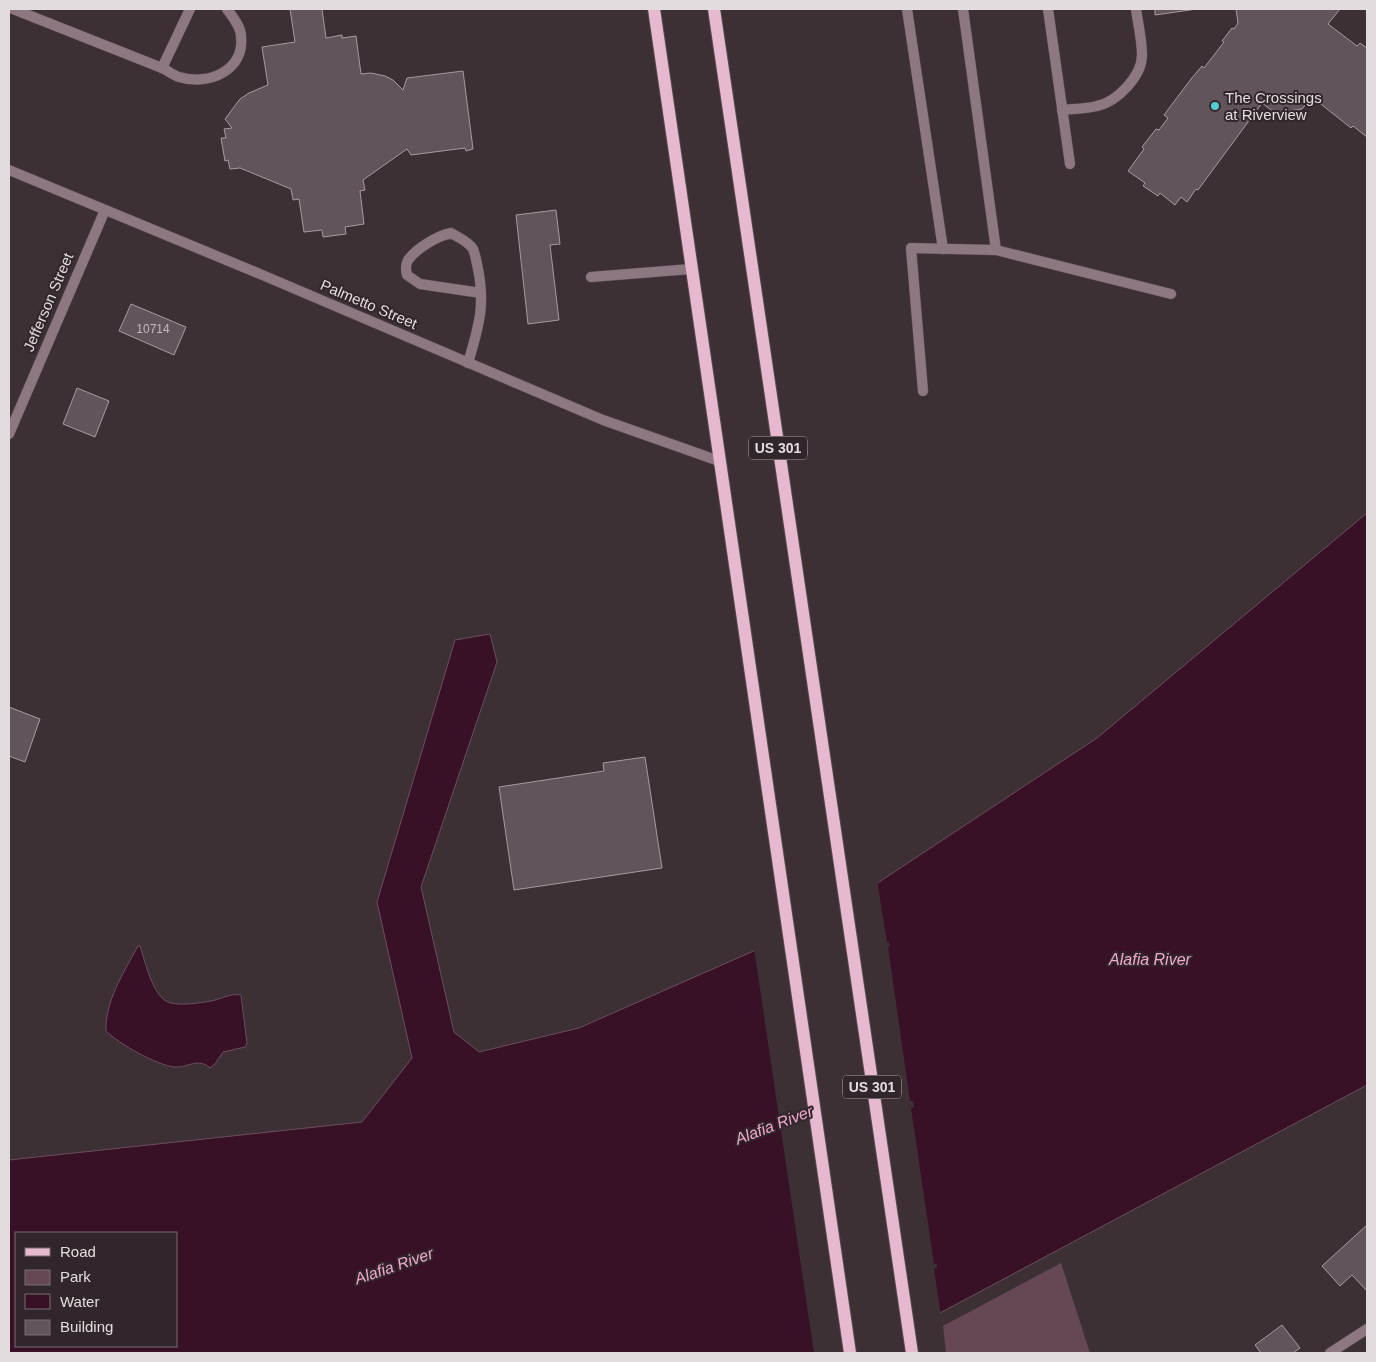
<svg xmlns="http://www.w3.org/2000/svg" width="1376" height="1362" font-family="Arial,sans-serif">
<rect width="100%" height="100%" fill="#3c3035"/>
<path fill="#664756" d="M1061,1263L1090,1353H946L943,1326Z"/>
<g fill="#381126" stroke="#6b4e5e" fill-rule="evenodd">
<path d="M1367,513V1085L865,1353H9V1160L362,1122L412,1058L377,902L455,640L490,634L497,662L421,887L454,1032L479,1052L579,1028L817,923L1097,738ZM16,1233H176V1346H16Z"/>
<path d="M138,946H140C145,961 152,993 166,1001C175,1007 200,1003 211,1001C222,999 230,993 241,995L247,1043L245,1047L223,1052L215,1064L210,1068C198,1057 188,1068 174,1067C157,1065 119,1044 106,1031C105,1001 124,972 138,946Z"/>
</g>
<path fill="#3c3035" d="M877,880L887,942H889L890,946L888,947L910,1101H913L914,1107L911,1108L934,1264H937V1268L934,1269L941,1316L870,1353H814L754,948L816,920Z"/>
<g fill="#61545a" stroke="#a89aa0">
<path d="M290,9H322L326,38L342,35V38L356,36L361,74L371,73L385,76L393,80L403,90L407,78L463,71L473,149L466,151L465,148L411,155L407,149L363,180L365,190L360,191L364,224L345,227L346,234L323,237L322,230L304,232L299,199L293,200L291,189L240,168L230,169L228,160L225,161L221,138H226L224,129L232,128L225,119L240,99L249,93L268,85L262,47L295,42Z"/>
<path d="M1155,9H1197L1155,15Z"/>
<path d="M1236,9H1340L1328,24L1357,46L1360,43L1367,48V137L1353,126L1351,128L1312,97L1302,109L1275,113L1262,103L1198,190L1196,189L1187,202L1181,197L1175,205L1160,193L1158,196L1143,186L1145,183L1128,171L1144,149L1142,147L1156,129L1159,130L1168,118L1164,115L1191,79L1202,66L1204,68L1224,42L1222,41L1232,28L1234,29L1238,23Z"/>
<path d="M556,210L560,244L550,245L559,320L528,324L516,215Z"/>
<path d="M131,304L186,327L174,355L119,331Z"/>
<path d="M77,388L109,401L95,437L63,424Z"/>
<path d="M9,707L40,719L25,762L9,756Z"/>
<path d="M645,757L662,868L514,890L499,787L604,771L603,763Z"/>
<path d="M1367,1225V1291L1352,1275L1340,1286L1322,1266Z"/>
<path d="M1282,1325L1300,1348L1293,1353H1261L1255,1345Z"/>
</g>
<g fill="none" stroke-linecap="round" stroke-linejoin="round">
<defs>
<g id="service">
<path d="M13,9L162,68L190,9"/>
<path d="M907,9L943,249"/>
<path d="M963,9L996,250L1171,294"/>
<path d="M1048,9L1070,164"/>
<path d="M162,68C167,70 173,75 179,77C208,86 245,71 241,36C241,27 232,16 227,9"/>
<path d="M1062,110C1073,109 1086,109 1097,106C1117,102 1142,76 1142,55C1142,40 1138,24 1136,9"/>
<path d="M591,277L691,269"/>
<path d="M468,363C479,326 486,304 477,264C476,260 475,253 473,249C469,242 458,237 451,233C437,236 417,248 408,260C405,265 406,271 407,275L420,284L481,293"/>
<path d="M923,391L911,248L996,250"/>
</g>
<g id="minor">
<path d="M9,170L260,274L603,420L719,461"/>
<path d="M9,434L105,210"/>
<path d="M1330,1353L1367,1329"/>
</g>
<g id="primary">
<path d="M654,9L850,1353"/>
<path d="M714,9L912,1353"/>
</g>
</defs>
<use href="#service" stroke="#574c50" stroke-width="11"/>
<use href="#minor" stroke="#574c50" stroke-width="11"/>
<use href="#primary" stroke="#574c50" stroke-width="14"/>
<use href="#service" stroke="#8d7781" stroke-width="10"/>
<use href="#minor" stroke="#8d7781" stroke-width="10"/>
<use href="#primary" stroke="#e7b9ce" stroke-width="12"/>
</g>
<circle fill="#51ccd1" stroke="#31262b" stroke-width="2" cx="1215" cy="106" r="5"/>
<g text-anchor="middle" dominant-baseline="central" stroke-width="4" stroke-linejoin="round" paint-order="stroke">
<g font-size="12" fill="#c2babe">
<text x="153" y="329">10714</text>
</g>
<g fill="#31262b" stroke="#aea5a9" stroke-width="1">
<rect x="749" y="436.5" width="58" height="23" rx="4"/>
<rect x="843" y="1075.5" width="58" height="23" rx="4"/>
</g>
<g font-size="14" font-weight="bold" fill="#e3dcdf">
<text x="778" y="448">US 301</text>
<text x="872" y="1087">US 301</text>
</g>
<g font-size="15" fill="#e3dcdf" stroke="#31262b" text-anchor="start">
<text x="1225" y="97">The Crossings<tspan x="1225" dy="17">at Riverview</tspan></text>
</g>
<g font-size="15" fill="#e3dcdf" stroke="#31262b">
<text transform="translate(48 302) rotate(-67)">Jefferson Street</text>
<text transform="translate(369 304) rotate(23)">Palmetto Street</text>
</g>
<g font-size="16" font-style="italic" fill="#f2a7cc" stroke="#31262b">
<text x="1150" y="959">Alafia River</text>
<text transform="translate(774 1125) rotate(-21)">Alafia River</text>
<text transform="translate(394 1266) rotate(-19)">Alafia River</text>
</g>
</g>
<rect width="1376" height="1362" fill="none" stroke="#e3dcdf" stroke-width="20"/>
<rect x="15" y="1232" width="162" height="115" fill="#31262b" stroke="#786f73"/>
<rect x="25" y="1248" width="25" height="8" fill="#e7b9ce" stroke="#786f73"/>
<text x="60" y="1257" font-size="15" fill="#e3dcdf">Road</text>
<rect x="25" y="1270" width="25" height="15" fill="#664756" stroke="#786f73"/>
<text x="60" y="1282" font-size="15" fill="#e3dcdf">Park</text>
<rect x="25" y="1294" width="25" height="15" fill="#381126" stroke="#786f73"/>
<text x="60" y="1307" font-size="15" fill="#e3dcdf">Water</text>
<rect x="25" y="1320" width="25" height="15" fill="#61545a" stroke="#786f73"/>
<text x="60" y="1332" font-size="15" fill="#e3dcdf">Building</text>
</svg>
